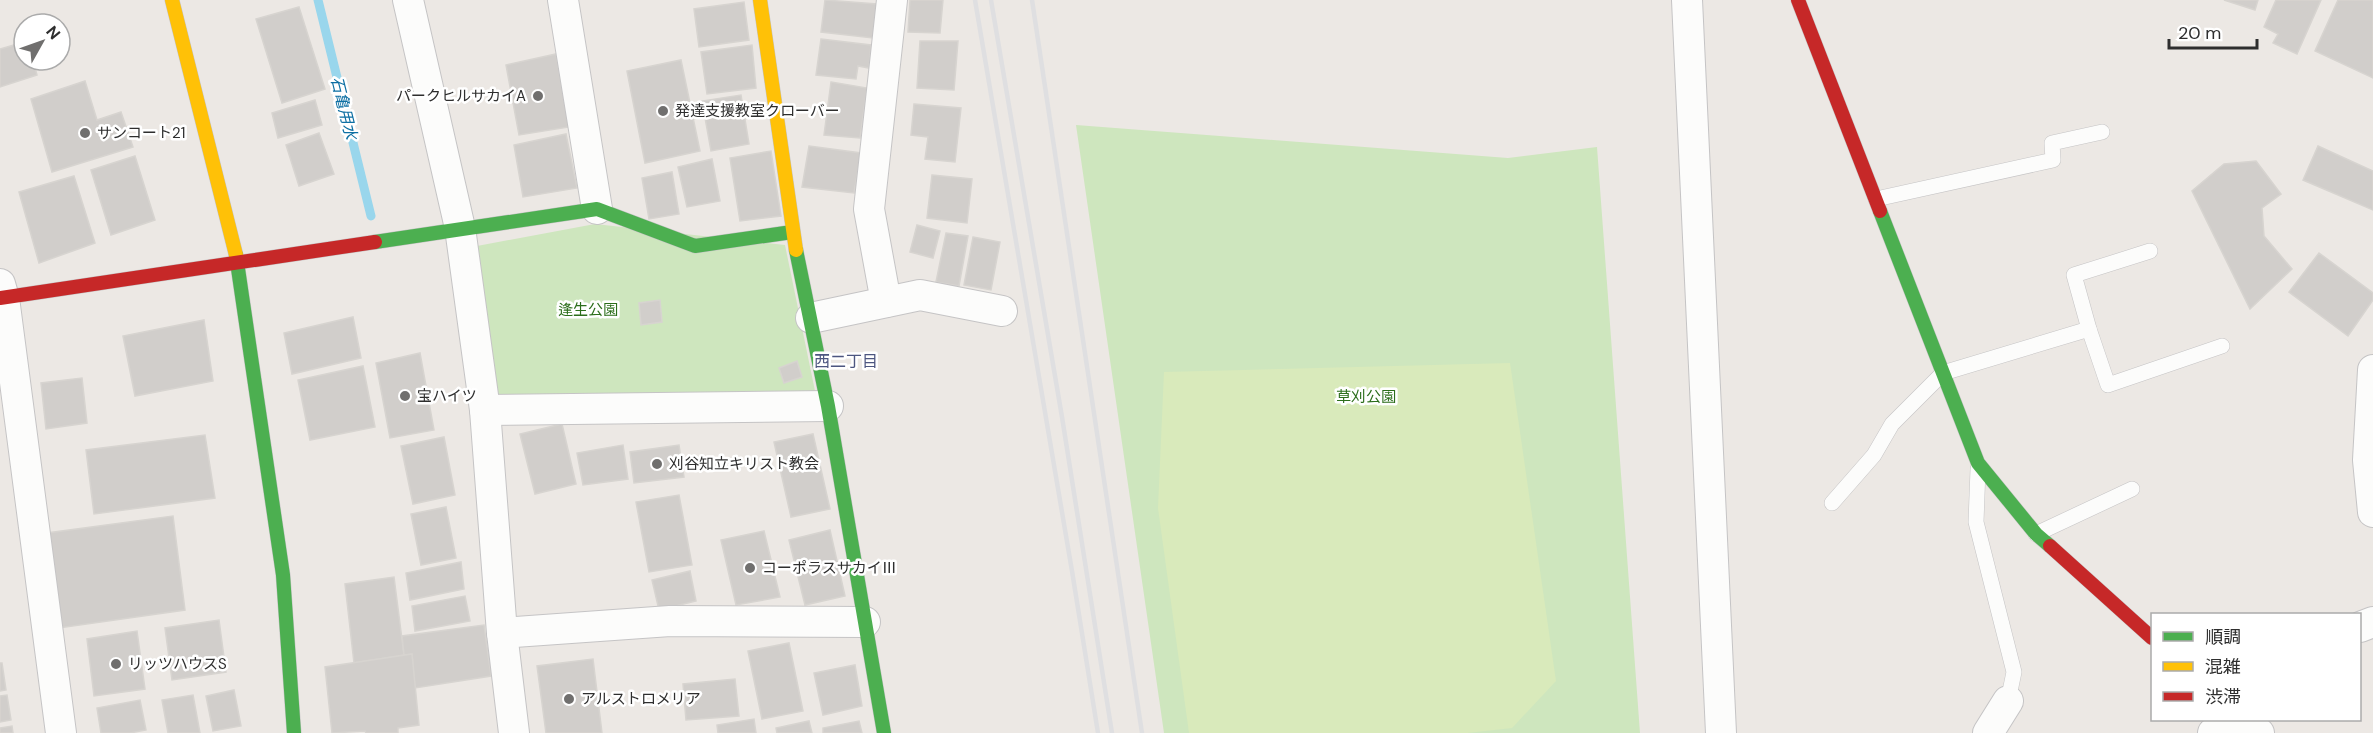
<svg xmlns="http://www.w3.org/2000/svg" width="2373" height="733" font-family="'DM Sans','Noto Sans JP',sans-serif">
<rect width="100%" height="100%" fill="#ece8e4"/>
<g fill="#cee6be">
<path d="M1076,125L1508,158L1597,147L1640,733H1164Z"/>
<path d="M595,224L785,245L815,391L495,396L477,246Z"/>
</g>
<path fill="#d9eabb" d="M1510,363L1556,681L1512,728L1467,733H1189L1158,508L1164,372Z"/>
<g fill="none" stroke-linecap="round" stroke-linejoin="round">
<path stroke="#99d6ec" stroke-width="9" d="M318,0L371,216"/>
</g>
<g fill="#d1cecb" stroke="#d7d4d0" stroke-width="1.5">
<path d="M825,0L877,4L873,38L821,32Z"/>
<path d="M910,0H943L940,33L908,32Z"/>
<path d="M2224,0H2258L2255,10Z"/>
<path d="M2276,0H2321L2297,54L2273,43L2278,34L2264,27Z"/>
<path d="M2338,0H2373V78L2315,51Z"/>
<path d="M744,2L749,40L699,47L694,9Z"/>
<path d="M299,7L325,89L282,103L256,19Z"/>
<path d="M821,39L871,45L869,68L858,66L856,79L816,75Z"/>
<path d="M920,41H958L954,90L917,88Z"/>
<path d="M24,42V60H33L37,75L0,87V49Z"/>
<path d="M752,45L756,88L707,94L701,52Z"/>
<path d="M556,54L569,127L519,135L506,65Z"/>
<path d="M681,60L700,151L645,163L627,71Z"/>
<path d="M85,81L97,120L121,112L133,147L52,172L31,99Z"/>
<path d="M831,82L867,88L860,138L824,135Z"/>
<path d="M741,95L749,144L711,151L702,101Z"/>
<path d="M315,100L322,125L278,138L272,113Z"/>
<path d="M914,104L961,108L955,162L925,159L928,137L911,135Z"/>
<path d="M319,133L334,174L299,186L286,145Z"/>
<path d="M566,134L577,188L523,197L514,145Z"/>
<path d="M809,146L861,153L854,193L802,187Z"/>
<path d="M2318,146L2373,171V210L2303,180Z"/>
<path d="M771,151L781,216L740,221L730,158Z"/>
<path d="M135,156L155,220L111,235L91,170Z"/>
<path d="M712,159L720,201L687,207L678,167Z"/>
<path d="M2256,161L2281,194L2262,208L2264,236L2292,269L2250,309L2192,191L2224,164Z"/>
<path d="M672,172L679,214L649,219L642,178Z"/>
<path d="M932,175L972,179L967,223L927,218Z"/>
<path d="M74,176L95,243L39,263L19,192Z"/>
<path d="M917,225L940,231L933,258L910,252Z"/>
<path d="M946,233L968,236L959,286L936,282Z"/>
<path d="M973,237L1000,242L991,290L964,285Z"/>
<path d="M2319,253L2373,293V300L2348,336L2289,292Z"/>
<path d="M660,300L662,322L641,325L639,303Z"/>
<path d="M353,317L361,358L292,374L284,333Z"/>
<path d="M204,320L213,381L135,396L123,336Z"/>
<path d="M420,353L434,430L390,438L376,363Z"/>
<path d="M797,361L802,377L784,383L779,368Z"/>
<path d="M363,366L375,427L310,440L298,380Z"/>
<path d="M82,378L87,423L46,429L41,383Z"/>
<path d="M562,424L576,484L535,494L520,434Z"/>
<path d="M813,434L830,509L791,517L774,442Z"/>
<path d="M205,435L215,498L94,514L86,450Z"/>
<path d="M444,437L455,495L413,504L401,446Z"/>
<path d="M623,445L628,479L583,485L577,453Z"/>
<path d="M679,445L684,477L634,483L630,452Z"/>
<path d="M679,495L692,565L649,572L636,502Z"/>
<path d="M446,507L456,558L421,565L411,514Z"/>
<path d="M173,516L185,610L59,628L47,533Z"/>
<path d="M830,530L845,596L805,605L789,540Z"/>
<path d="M764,531L780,597L736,605L721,540Z"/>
<path d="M461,562L464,589L410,600L406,573Z"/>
<path d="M690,571L696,601L659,610L652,580Z"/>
<path d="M394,577L404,655L354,663L345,584Z"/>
<path d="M465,596L470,621L415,631L412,606Z"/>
<path d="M219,620L226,672L172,680L165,628Z"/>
<path d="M484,625L491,676L415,688L412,654L404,655L402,636Z"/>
<path d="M137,631L145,689L94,696L87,639Z"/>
<path d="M789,643L803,711L762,719L748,651Z"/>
<path d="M412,654L419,725L398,728V733H366L365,731L332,733L325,667Z"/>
<path d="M593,659L602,733H546L537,666Z"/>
<path d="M0,663H2L6,690L0,691Z"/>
<path d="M855,665L862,706L823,715L814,673Z"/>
<path d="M735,679L739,716L686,720L683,684Z"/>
<path d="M234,690L241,726L213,731L206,696Z"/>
<path d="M7,695L11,720L0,722V696Z"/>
<path d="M193,695L200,733H168L162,700Z"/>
<path d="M140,700L146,730L130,733H101L97,708Z"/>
<path d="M754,719L756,733H718L717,725Z"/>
<path d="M809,721L812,733H777L776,728Z"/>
<path d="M859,721L862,733H823V728Z"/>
<path d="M12,726L13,733H0V728Z"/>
</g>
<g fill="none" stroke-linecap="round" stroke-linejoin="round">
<defs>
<g id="lane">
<path d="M1876,199L2053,160L2052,143L2102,132"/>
<path d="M2150,251L2074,275L2089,329L2108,385L2222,346"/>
<path d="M1978,469L1976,522L2014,672L2008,701"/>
<path d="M1832,503L1874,455L1892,424L1943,373L2089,329"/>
<path d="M2036,534L2132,489"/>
</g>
<g id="street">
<path d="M408,0L460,228L485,410L502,633L514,733"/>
<path d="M563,0L597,209"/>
<path d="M1687,0L1721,733"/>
<path d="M0,284L4,298L61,733"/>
<path d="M886,302L869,209L892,0"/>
<path d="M811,318L920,295L1002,311"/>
<path d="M2373,370L2368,460L2373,512"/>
<path d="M485,410L828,406"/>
<path d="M2360,627L2373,622"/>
<path d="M502,633L670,621L865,622"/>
<path d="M2244,720L2259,733"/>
<path d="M1988,733L2008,701"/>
<path d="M2213,733L2232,720"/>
</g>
<g id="fast">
<path d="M1880,211L1978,463L2036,534L2050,546"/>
<path d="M375,242L597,209L695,246L792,232"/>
<path d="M796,250L828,406L884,733"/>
<path d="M236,255L283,575L294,733"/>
</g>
<g id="slow">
<path d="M172,0L236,255"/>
<path d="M760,0L796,250"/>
</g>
<g id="jam">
<path d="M1798,0L1880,211"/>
<path d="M0,298L375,242"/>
<path d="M2050,546L2152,638"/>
</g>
</defs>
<use href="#lane" stroke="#c5c4c5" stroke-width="16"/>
<use href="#street" stroke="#c5c4c5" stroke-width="32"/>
<use href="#fast" stroke="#c5c4c5" stroke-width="15"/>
<use href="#slow" stroke="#c5c4c5" stroke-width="15"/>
<use href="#jam" stroke="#c5c4c5" stroke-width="15"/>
<use href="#lane" stroke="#fcfcfb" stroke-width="15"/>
<use href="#street" stroke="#fcfcfb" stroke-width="30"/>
<use href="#fast" stroke="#4caf50" stroke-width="14"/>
<use href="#slow" stroke="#ffc107" stroke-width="14"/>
<use href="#jam" stroke="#c62828" stroke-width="14"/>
<g stroke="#dfdfe1" stroke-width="4.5">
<path d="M975,0L1072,571L1098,733"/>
<path d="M991,0L1062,417L1112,733"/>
<path d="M1032,0L1142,733"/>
</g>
</g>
<g fill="#706f6e" stroke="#fff" stroke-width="2">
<circle cx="538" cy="96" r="6"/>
<circle cx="663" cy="111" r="6"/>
<circle cx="85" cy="133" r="6"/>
<circle cx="405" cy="396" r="6"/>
<circle cx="657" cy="464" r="6"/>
<circle cx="750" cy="568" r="6"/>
<circle cx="116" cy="664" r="6"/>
<circle cx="569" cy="699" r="6"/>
</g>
<g text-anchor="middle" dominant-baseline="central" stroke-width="5" stroke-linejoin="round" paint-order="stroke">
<g font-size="15" fill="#2e2e2e" stroke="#fff" text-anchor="start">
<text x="526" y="96" text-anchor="end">パークヒルサカイA</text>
<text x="675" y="111">発達支援教室クローバー</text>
<text x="97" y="133">サンコート21</text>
<text x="417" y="396">宝ハイツ</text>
<text x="669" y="464">刈谷知立キリスト教会</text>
<text x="762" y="568">コーポラスサカイⅢ</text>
<text x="128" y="664">リッツハウスS</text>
<text x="581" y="699">アルストロメリア</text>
</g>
<g font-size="15" fill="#2c6e1b" stroke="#fff">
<text x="588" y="310">逢生公園</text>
<text x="1366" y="397">草刈公園</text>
</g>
<g font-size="16" font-style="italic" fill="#0d6fa3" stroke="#fff">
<text transform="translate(344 108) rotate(76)">石亀用水</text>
</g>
<g font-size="16" fill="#4d5680" stroke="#fff">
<text x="846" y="361">西二丁目</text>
</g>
</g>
<rect x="2151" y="613" width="210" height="108" fill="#ffffff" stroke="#ababab" stroke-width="1.5"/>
<rect x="2163" y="632" width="30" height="9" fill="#4caf50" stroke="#ababab" stroke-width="1.5"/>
<text x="2205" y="643" font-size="18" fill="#2e2e2e">順調</text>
<rect x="2163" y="662" width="30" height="9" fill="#ffc107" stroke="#ababab" stroke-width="1.5"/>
<text x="2205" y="673" font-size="18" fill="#2e2e2e">混雑</text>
<rect x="2163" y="692" width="30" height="9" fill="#c62828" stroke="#ababab" stroke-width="1.5"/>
<text x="2205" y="703" font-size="18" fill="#2e2e2e">渋滞</text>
<g transform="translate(42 42) rotate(50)"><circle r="28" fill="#ffffff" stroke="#ababab" stroke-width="1.5"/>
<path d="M0-4.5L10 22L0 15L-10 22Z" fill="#706f6e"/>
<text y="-9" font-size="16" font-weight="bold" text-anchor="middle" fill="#2e2e2e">N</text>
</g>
<path d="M2169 39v9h88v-9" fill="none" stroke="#2e2e2e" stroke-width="3"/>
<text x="2178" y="39" font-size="18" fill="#2e2e2e" stroke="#ffffff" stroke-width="4.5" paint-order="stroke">20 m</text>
</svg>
